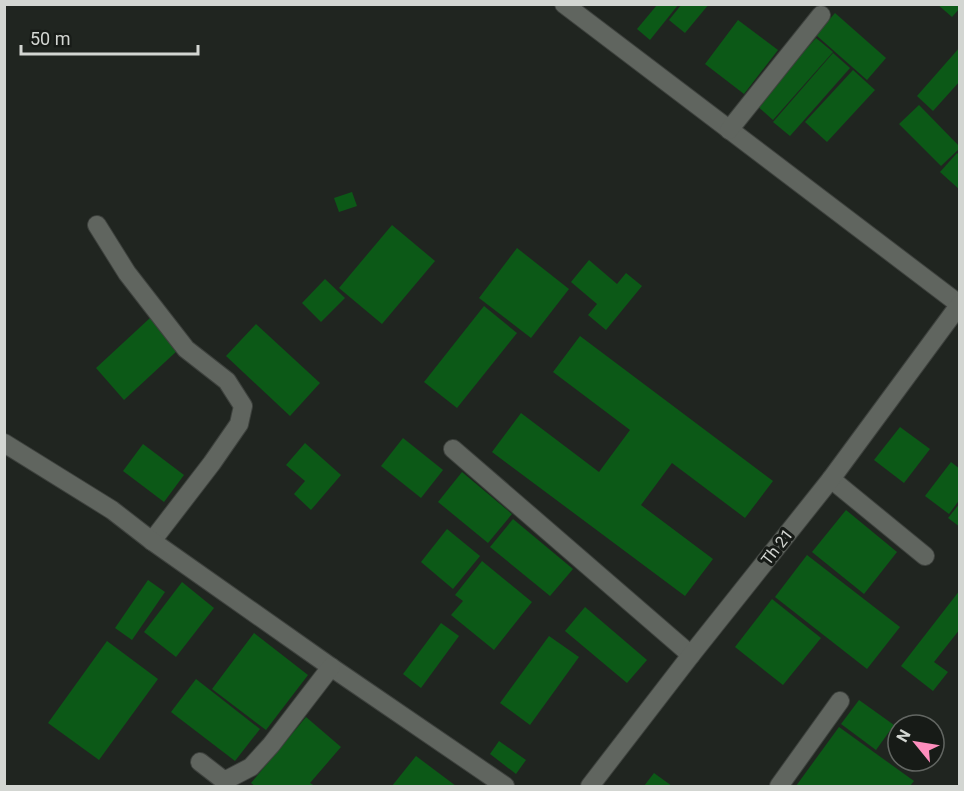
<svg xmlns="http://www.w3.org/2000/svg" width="964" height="791" font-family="Roboto,sans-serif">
<rect width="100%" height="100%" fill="#202520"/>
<g fill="#0c5917">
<path d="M682,4H709L685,33L669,20Z"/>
<path d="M937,4H960V8L952,17Z"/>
<path d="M657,5H678L650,40L637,29Z"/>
<path d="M835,13L886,58L867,80L816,35Z"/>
<path d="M738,20L778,50L744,94L705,64Z"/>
<path d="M816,38L833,52L773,120L756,105Z"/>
<path d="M960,47V81L933,111L917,96Z"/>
<path d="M833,53L850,68L790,136L773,122Z"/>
<path d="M853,70L875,90L827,142L805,122Z"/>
<path d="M919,105L960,147V148L941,166L899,124Z"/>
<path d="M957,153L960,156V190L940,172Z"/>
<path d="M352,192L357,206L339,212L334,198Z"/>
<path d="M392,225L435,261L382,324L339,288Z"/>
<path d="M517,248L569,289L531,338L479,298Z"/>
<path d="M589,260L617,284L626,273L642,286L606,330L588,315L597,304L571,282Z"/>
<path d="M325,279L345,298L321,322L302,303Z"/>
<path d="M484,306L517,333L457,408L424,382Z"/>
<path d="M150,318L178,350L124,400L96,368Z"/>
<path d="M256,324L320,383L290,416L226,356Z"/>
<path d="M580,336L773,481L745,518L672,463L641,505L713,559L685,596L492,452L521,413L599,472L630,430L553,372Z"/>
<path d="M900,427L930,449L904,483L874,460Z"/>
<path d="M403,438L443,470L421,498L381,466Z"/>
<path d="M305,443L341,475L311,510L294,494L305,481L286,465Z"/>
<path d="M143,444L184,475L164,502L123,471Z"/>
<path d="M951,462L960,469V499L949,514L925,496Z"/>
<path d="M462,472L512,514L488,543L438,502Z"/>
<path d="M960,503V527L948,518Z"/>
<path d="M846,510L897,552L864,594L812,552Z"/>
<path d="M513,519L573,569L550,596L490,547Z"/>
<path d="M447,529L480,556L453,589L421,562Z"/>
<path d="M807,555L900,627L867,669L775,597Z"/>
<path d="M482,561L532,602L494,650L451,615L463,601L455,595Z"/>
<path d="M148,580L165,592L132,640L115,628Z"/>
<path d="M182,582L214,608L176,657L144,632Z"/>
<path d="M960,590V629L934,662L948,672L933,691L901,666Z"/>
<path d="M772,599L821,638L783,685L735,647Z"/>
<path d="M585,607L647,660L627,683L565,631Z"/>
<path d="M441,623L459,636L421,688L403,674Z"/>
<path d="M254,633L308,675L266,730L212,689Z"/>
<path d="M549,636L579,657L530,725L500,703Z"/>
<path d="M107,641L158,679L99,760L48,723Z"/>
<path d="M196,679L260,729L235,761L171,712Z"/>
<path d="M859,700L894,725L876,750L841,724Z"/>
<path d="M306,717L341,747L310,783L315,786H255L251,783Z"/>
<path d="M839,727L914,781L910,786H796Z"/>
<path d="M499,741L526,760L516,774L490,754Z"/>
<path d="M416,756L456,786H392Z"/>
<path d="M654,773L672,786H644Z"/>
</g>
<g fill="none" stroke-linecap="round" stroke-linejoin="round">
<defs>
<g id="minor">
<path d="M564,4L959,304"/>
<path d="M729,130L821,15"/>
<path d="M97,225L127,273L186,349L227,381L243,406L239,424L212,463L152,541"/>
<path d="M4,443L112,510L152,541L331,667L505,786"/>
<path d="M453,449L691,655"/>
<path d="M831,479L925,556"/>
<path d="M200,762L222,779H228L251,767L271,745L331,667"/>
<path d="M590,786L691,655L831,479L960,304"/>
<path d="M779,786L840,701"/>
</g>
</defs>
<use href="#minor" stroke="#3e423e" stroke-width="20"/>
<use href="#minor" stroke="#60655f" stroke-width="18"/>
</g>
<g text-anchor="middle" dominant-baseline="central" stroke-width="6" stroke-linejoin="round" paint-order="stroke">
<g font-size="16" fill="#d3d6d2" stroke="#171b17">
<text transform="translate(777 547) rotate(-52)">Th 21</text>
</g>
</g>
<rect width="964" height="791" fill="none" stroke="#d3d6d2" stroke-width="12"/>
<g transform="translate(916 743) rotate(300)"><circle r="28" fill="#171b17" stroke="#626662" stroke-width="1.5"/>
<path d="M0-4.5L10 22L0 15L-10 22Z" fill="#fe8ebd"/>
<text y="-9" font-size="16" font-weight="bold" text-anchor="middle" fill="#d3d6d2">N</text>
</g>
<path d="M21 45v9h177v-9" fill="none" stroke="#d3d6d2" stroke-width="3"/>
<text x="30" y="45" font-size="18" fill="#d3d6d2" stroke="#171b17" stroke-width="4.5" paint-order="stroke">50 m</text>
</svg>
